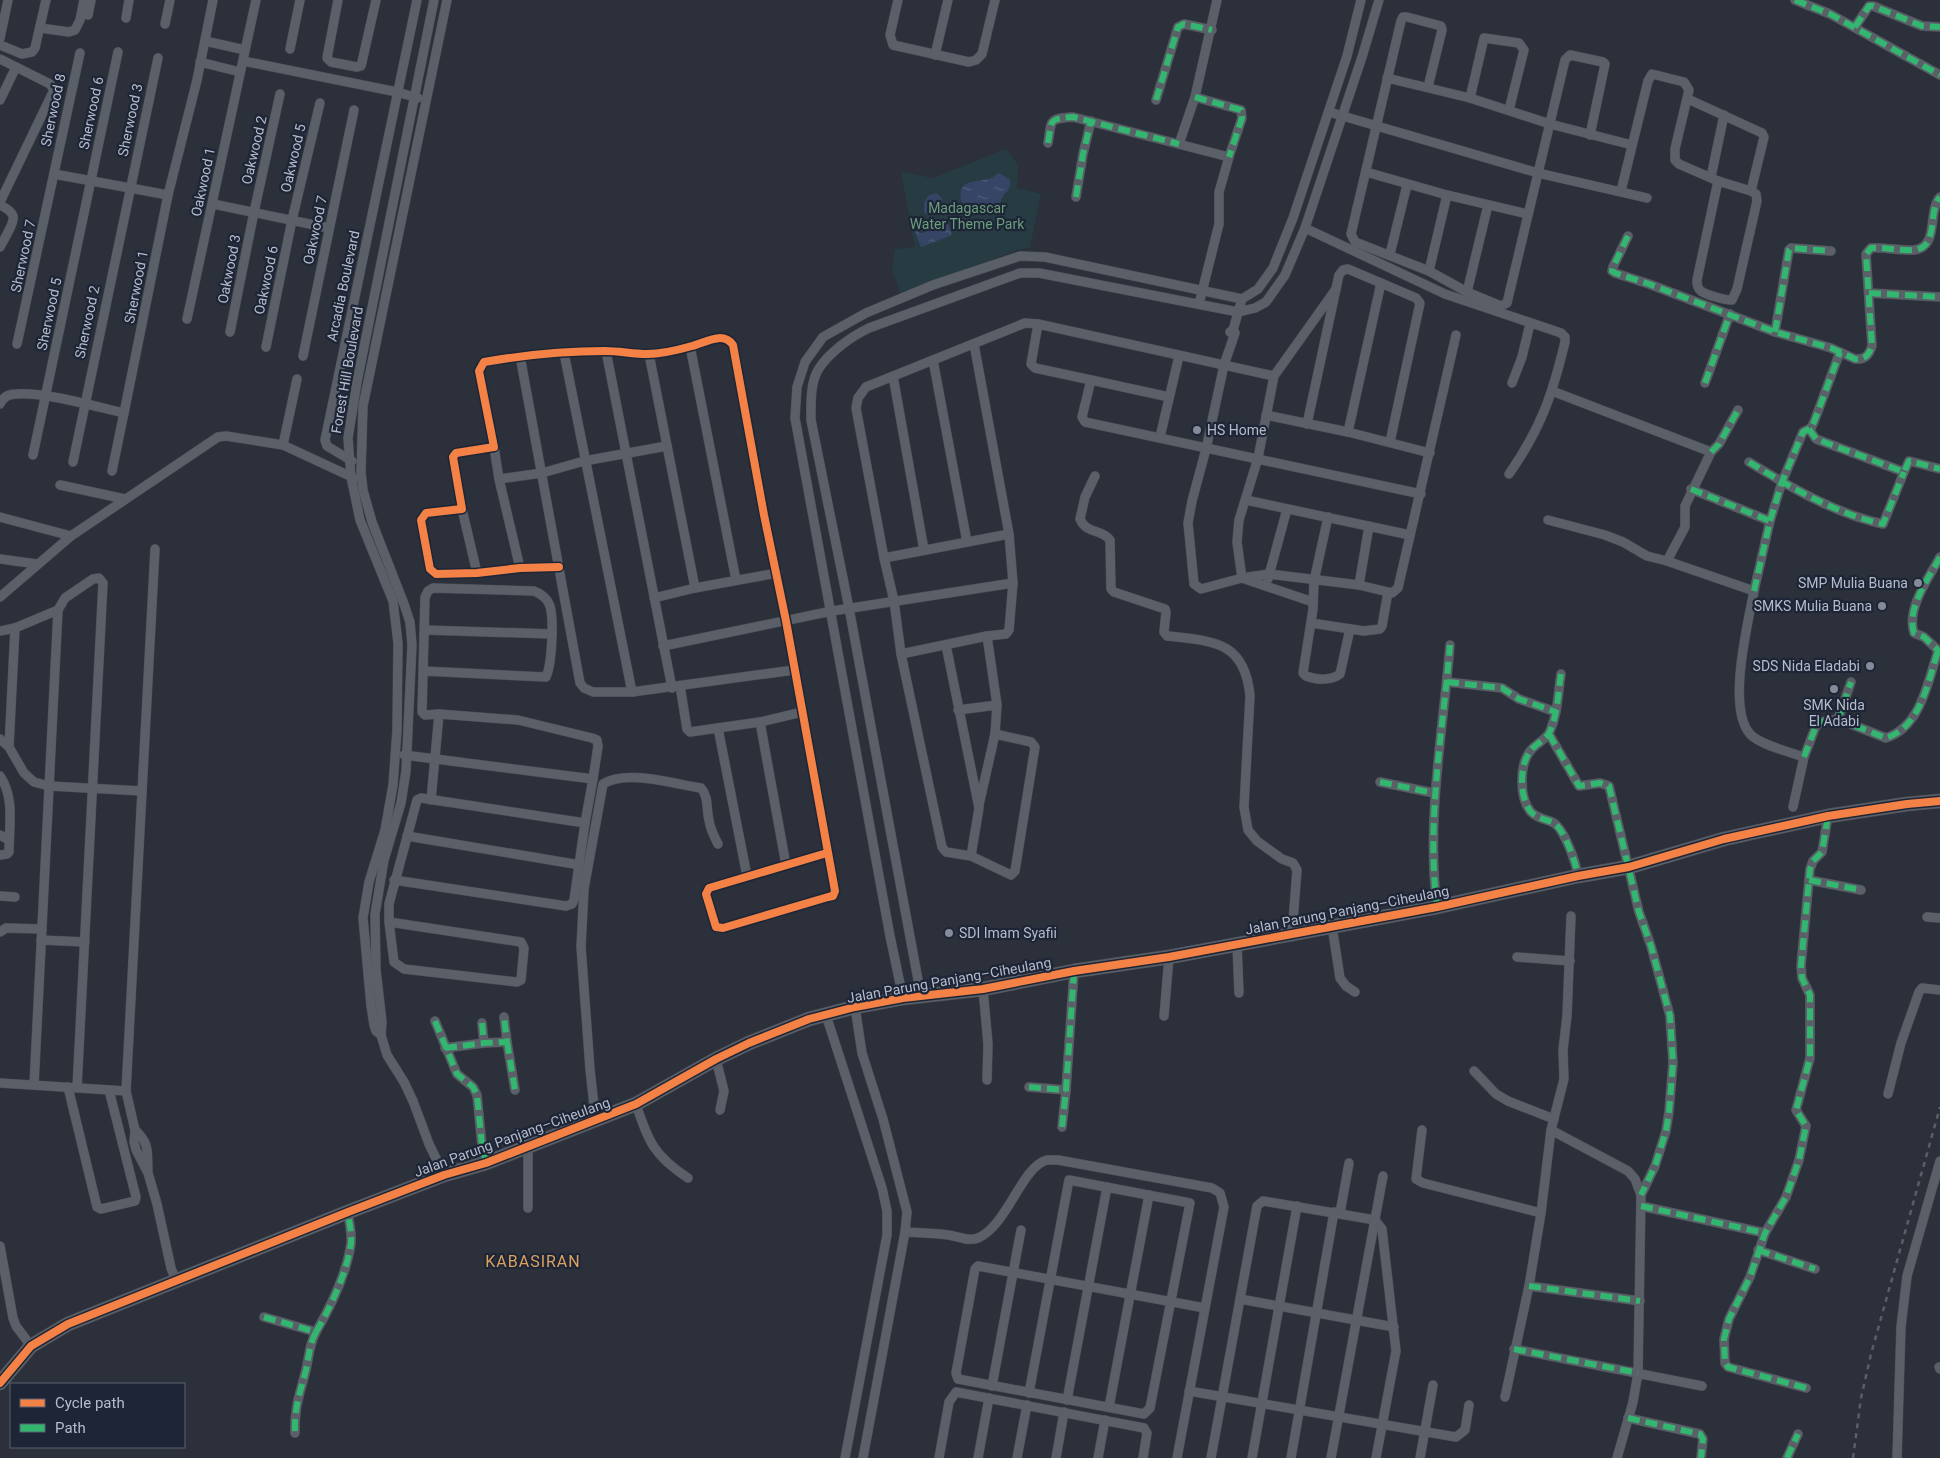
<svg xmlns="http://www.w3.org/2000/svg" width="1940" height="1458" font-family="Roboto,sans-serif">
<defs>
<pattern id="water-ripples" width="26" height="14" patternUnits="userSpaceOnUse" patternTransform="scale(1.25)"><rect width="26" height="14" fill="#364566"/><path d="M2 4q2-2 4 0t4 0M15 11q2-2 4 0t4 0" fill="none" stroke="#515e7b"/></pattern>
</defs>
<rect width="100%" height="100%" fill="#2b303b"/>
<path fill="#273b42" d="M1006,149L1018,165L1017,188L1041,194L1030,248L1017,250L901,295L892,269L895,249L915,247L901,172L933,178Z"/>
<g fill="url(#water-ripples)">
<path d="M999,173L1010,180V186L1007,192L1004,194L999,205L993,209L984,210L962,203C955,181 973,182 988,179C992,178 996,175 999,173Z"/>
<path d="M936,193L941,197L943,204L939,212L928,215L924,212V203L928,196Z"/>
<path d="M946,218L952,235L921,247L915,232L918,231L920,234L943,225L941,220Z"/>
</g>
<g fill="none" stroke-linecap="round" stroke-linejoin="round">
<defs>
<g id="street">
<path d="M338,0L327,58L331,62L357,67L361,66L362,62L376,0"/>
<path d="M898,0L890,35L893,45L969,62L976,60L982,54L995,0"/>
<path d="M1795,0L1830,14L1940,75"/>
<path d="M88,15L91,0"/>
<path d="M126,18L129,0"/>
<path d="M165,24L170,0"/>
<path d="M1855,27L1869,6H1873L1922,26L1940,27"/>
<path d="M40,28L69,32L75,30L80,20L84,0"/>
<path d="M0,38L8,0"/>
<path d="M205,41L245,50"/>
<path d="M0,45L22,54L32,52L35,48L46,0"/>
<path d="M290,49L300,0"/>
<path d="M935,55L948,0"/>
<path d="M0,59L50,84L54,90L0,202"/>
<path d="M243,61L397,92L418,98"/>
<path d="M200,62L240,72"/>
<path d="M1387,78L1470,98L1550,124L1632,145"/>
<path d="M1428,87L1442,30L1441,26L1407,17H1403L1401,21L1351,234L1355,242L1429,271L1467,292L1501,306L1507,303L1565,60L1570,55L1603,62L1605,64L1590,135"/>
<path d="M1195,97L1241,110L1242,118L1229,157"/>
<path d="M1470,98L1484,38L1519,43L1524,50L1509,110"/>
<path d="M0,100L16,67"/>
<path d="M1156,100L1178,27L1184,24L1212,30"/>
<path d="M1329,112L1538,173L1647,198"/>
<path d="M1048,143C1052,119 1048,119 1073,117L1229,157L1219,192V224L1199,304"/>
<path d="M1179,144L1195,97L1217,0"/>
<path d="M1366,172L1447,195L1528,214"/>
<path d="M54,174L168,195"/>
<path d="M1711,177L1724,115"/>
<path d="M1718,181L1697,280C1697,284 1697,288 1701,291C1706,295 1725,300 1732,300L1737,289L1757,201L1756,194L1751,191"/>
<path d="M1621,191L1648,81L1652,74L1684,82L1689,90L1675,149V160L1679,164L1718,181L1751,191L1764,137L1762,133L1688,99"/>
<path d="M1076,197L1083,154L1091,121"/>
<path d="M213,204L329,228"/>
<path d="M0,205C4,207 11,210 13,216C15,222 3,241 0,247"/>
<path d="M1305,228L1445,294L1561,333L1565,337V342C1552,396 1541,428 1509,474"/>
<path d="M1628,236L1613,267L1612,271L1615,273L1649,284L1775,332L1831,348L1855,359C1865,360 1869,355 1872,346L1866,254L1871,248C1886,247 1900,251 1914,250C1940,247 1927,211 1940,197"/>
<path d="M1390,254L1407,185"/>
<path d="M1429,271L1447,195"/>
<path d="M1467,292L1488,205"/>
<path d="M1869,293L1940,297"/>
<path d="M187,319L256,0"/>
<path d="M1038,324L1031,364L1035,368L1091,380L1082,417L1085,422L1421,494"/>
<path d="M1233,330L1235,333L1224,365L1206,449L1192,501L1188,523L1194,584L1201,589L1242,578L1269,574L1359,585L1392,593L1398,588L1456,335"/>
<path d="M230,332L254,212L280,94"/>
<path d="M1230,332L1233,330L1242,299"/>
<path d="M1775,332L1789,250L1791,248L1831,251"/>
<path d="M17,344L80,53"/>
<path d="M690,346L736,580"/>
<path d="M266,347L292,220L320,103"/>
<path d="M606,351L672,688"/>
<path d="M564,353L632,692"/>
<path d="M649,354L695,588"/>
<path d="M303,356L354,110"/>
<path d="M520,356L580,683L584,688L593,692H632L794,670"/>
<path d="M933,360L967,542"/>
<path d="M893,376L924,550"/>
<path d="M1091,380L1169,397"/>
<path d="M1512,383L1522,357L1530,324"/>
<path d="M1705,383L1730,314"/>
<path d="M1552,391L1711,452L1685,506V527L1667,561L1754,591C1748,623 1726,710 1751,735C1761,745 1790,752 1804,757L1793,807"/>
<path d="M0,404C3,397 8,394 16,394C46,392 93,406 124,413L168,195L197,80L213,0"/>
<path d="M1266,415L1348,432L1430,453"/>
<path d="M1307,424L1339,275L1343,270L1348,269L1416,298L1420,303L1390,442"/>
<path d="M1809,429L1816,439L1904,472L1909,461L1940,469"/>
<path d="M1348,432L1381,283"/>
<path d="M1160,437L1179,356"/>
<path d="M283,445L297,379"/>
<path d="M494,447L499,479L520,568"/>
<path d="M1711,452L1719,444L1738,410"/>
<path d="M33,455L118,52"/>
<path d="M352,461L327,446L325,440L417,0"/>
<path d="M73,462L158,58"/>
<path d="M1749,462C1790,487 1836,514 1883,524L1904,472"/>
<path d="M112,471L124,413"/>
<path d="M1095,476L1085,497L1080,519C1087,535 1101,528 1110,540L1111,589L1114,592L1165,609L1166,612L1164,632L1167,636C1213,641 1245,641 1250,696L1244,807L1248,830L1257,841L1282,859L1293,863L1297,870L1292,934"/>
<path d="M499,479L542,473L584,461L667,446"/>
<path d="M60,485L125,499"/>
<path d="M1691,489L1770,521"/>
<path d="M1246,500L1410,535"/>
<path d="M462,509L477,573"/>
<path d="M0,517L71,536"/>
<path d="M1328,517L1314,581L1313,609L1303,673L1306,676C1316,680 1331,681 1340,674L1350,629"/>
<path d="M1548,520L1605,535L1623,542L1647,556L1667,561"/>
<path d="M155,549L126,1091L135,1130L134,1142L136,1150L148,1173L157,1204L171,1268L176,1281"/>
<path d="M1940,557C1929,578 1906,608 1914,633L1924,637L1940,652"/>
<path d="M884,558L1009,534"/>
<path d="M0,559L37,564"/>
<path d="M559,567L520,568L477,573L436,574L430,569L421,520L426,513L462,509L453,457L456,453L494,447L479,371L484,362C524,355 565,351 605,351C619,351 633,354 647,354C661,354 678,350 692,346C706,342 723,331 733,345L764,515L786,621L835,891L833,896L828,897L723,928L716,927L706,894L709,888L827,853"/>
<path d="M1268,579L1287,509"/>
<path d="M1359,585L1369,526"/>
<path d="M1754,591L1770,521L1782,482L1803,432L1811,428L1814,422L1840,352"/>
<path d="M0,597L71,536L218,437L226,436L283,445L354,478"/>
<path d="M654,598L695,588L777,573"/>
<path d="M1313,602L1242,578L1237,542L1239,520L1258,458L1274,376L1336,289"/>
<path d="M1311,623L1364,631L1380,629L1382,626L1388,592"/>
<path d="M425,630L552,634"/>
<path d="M0,631L15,628L58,610L65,598L93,579L99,578L103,583L77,1088"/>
<path d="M946,645L979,808L971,856"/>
<path d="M663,646L832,611L1013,583"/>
<path d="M901,654L987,636L1006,634L1009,630L1013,583L1009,534L974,344"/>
<path d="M423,671L546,677C552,664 554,620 550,606C547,598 542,594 534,591L433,588L428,591L425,597L422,712L425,715L439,714L518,720L592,738L597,740L598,746L593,779"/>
<path d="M1561,674C1558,693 1558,713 1550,731C1547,739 1537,743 1531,750C1519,764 1519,798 1531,812C1537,818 1544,819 1552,822C1564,827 1576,863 1578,876"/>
<path d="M1447,682L1502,688L1519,699L1556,712"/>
<path d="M680,686L687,729L690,732L760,722L802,712"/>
<path d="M958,710L997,705"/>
<path d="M1838,719L1886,738C1921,727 1928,681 1938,651"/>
<path d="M760,722L786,865"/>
<path d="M718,728L747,876"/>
<path d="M995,734L1031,742L1035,747L1015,871L1011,875L971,856L946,852L942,847L901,654L894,601L884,558L856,408L858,398L866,387L1025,323L1038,324L1274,376"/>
<path d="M1549,734L1579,786L1600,783L1609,786L1639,912L1651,946L1670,1016L1673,1063L1669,1112L1666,1131L1655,1166L1641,1195"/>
<path d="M0,739L9,747L24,773L34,782L49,786L142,791"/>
<path d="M9,747L15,628"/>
<path d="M1804,757L1816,726L1821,722L1838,719L1851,682"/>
<path d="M0,776C15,798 9,826 9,852L7,854L0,855"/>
<path d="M1380,782L1434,793"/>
<path d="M431,800L439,714"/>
<path d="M979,805L995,734L997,705L987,636"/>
<path d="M0,835L9,840"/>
<path d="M407,836L580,865"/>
<path d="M394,880L566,906L572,904L574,900L585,823"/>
<path d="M1809,880L1861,890"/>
<path d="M0,896L15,897"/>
<path d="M1437,907C1426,819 1443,732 1450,645"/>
<path d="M1927,917L1940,918"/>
<path d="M389,922L521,942L524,948L521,980L517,982L404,969L394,962L389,922V904L417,800L421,798L585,823L593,779L404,755"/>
<path d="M1332,926L1340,978L1346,986L1355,992"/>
<path d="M0,932L6,928L42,929"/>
<path d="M41,940L85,942"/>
<path d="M1237,944L1239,993"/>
<path d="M1517,957L1570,961"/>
<path d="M983,989L988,1044L987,1080"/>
<path d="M921,996L849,608L811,420C811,404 810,384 818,370C828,353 852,336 869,328L1020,273H1039L1238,312L1255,308L1266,302L1285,275L1305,228L1362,57L1379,0"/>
<path d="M903,998L890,936L795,418L797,387L805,362L823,337L866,313L933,285L1020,256L1045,257L1242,299L1258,289L1273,268L1293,218L1347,56L1361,0"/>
<path d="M855,1007L862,1053L883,1119L907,1212L905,1232L863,1458"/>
<path d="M826,1015L882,1188L887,1211V1235L845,1458"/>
<path d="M1164,1016L1169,957"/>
<path d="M435,1021L457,1074L473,1087L477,1095L482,1146L486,1163"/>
<path d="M482,1023L484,1043"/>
<path d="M381,1035L376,1031L374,1025L371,1006L363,918L369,882L385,830L393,785L397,730L398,643L393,601L360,520L351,477L348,438L357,382L434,0"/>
<path d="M507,1042L515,1090"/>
<path d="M445,1048L484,1043L507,1042L504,1017"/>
<path d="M716,1059L724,1091L720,1110"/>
<path d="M1474,1071L1496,1094L1508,1101L1554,1119"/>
<path d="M0,1083L126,1091"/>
<path d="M34,1085L58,610"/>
<path d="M68,1087L97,1207L101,1209L135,1201L136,1197L109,1090"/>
<path d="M1029,1087L1066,1090"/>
<path d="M1888,1094L1901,1043L1919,992L1922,988L1940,990"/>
<path d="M636,1104C648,1141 654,1156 688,1178"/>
<path d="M599,1119L594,1106L590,1069L581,947L584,889L603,784C627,769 674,784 701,788C709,797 706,809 709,820C710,829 714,836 718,844"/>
<path d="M1062,1127L1066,1090L1074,971"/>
<path d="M135,1130C150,1144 147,1151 148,1171"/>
<path d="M1422,1130L1416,1179L1423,1183L1541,1213"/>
<path d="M1551,1130L1628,1171L1635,1179L1641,1195L1638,1373L1633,1402L1617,1458"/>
<path d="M528,1147V1208"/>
<path d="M444,1175L429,1144L413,1101L404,1082L387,1055L381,1035L382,1022L376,970L375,914L384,860L401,803L406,771L412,645L410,622L404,604L372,522L363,490L361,472L363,406L447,0"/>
<path d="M1641,1206L1765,1233"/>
<path d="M1340,1213L1349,1163"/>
<path d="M905,1232C919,1233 934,1233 948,1235C958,1236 968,1242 978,1238C1007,1226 1022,1166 1047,1160C1050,1160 1055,1160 1058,1160L1212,1188L1220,1193L1224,1207L1177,1458"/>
<path d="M0,1246L13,1318L16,1326L31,1346"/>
<path d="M1758,1250L1815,1269"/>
<path d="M1529,1286L1640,1301"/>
<path d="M1240,1299L1394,1327"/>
<path d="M264,1317L316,1332C309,1345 309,1357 306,1370C300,1393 294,1408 295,1433"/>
<path d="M316,1332C331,1306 347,1273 351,1243C352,1233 349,1222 348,1212"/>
<path d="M1514,1349L1702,1386"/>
<path d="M1939,1367L1940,1369"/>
<path d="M992,1386L1021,1230"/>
<path d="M1806,1388L1728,1367L1725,1363L1724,1339L1729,1319L1750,1277L1765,1233L1786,1197L1799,1160L1806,1126L1796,1110L1810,1058V995L1802,978L1801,966L1810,869L1813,861L1822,852L1828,816"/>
<path d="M1189,1391L1456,1437L1465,1430L1469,1405"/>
<path d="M1029,1393L1069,1180L1190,1203L1150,1408L1144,1414L958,1379L956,1373L975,1269L978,1266C1053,1280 1129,1294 1205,1308"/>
<path d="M1505,1397L1529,1286L1541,1213L1551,1130L1564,1079L1563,1050L1567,1016L1571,916"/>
<path d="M1067,1400L1107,1187"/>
<path d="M1109,1407L1149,1195"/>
<path d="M1628,1418L1700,1434L1703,1439L1701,1458"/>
<path d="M939,1458L949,1402L956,1392L1144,1428L1147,1433L1143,1458"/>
<path d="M978,1458L989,1398"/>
<path d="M1017,1458L1027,1405"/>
<path d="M1056,1458L1064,1412"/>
<path d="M1098,1458L1105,1420"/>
<path d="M1211,1458L1257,1206L1263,1201L1375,1220L1382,1229L1396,1351L1376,1458"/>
<path d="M1252,1458L1297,1206"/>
<path d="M1291,1458L1334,1212"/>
<path d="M1331,1458L1383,1176"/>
<path d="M1420,1458L1433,1385"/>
<path d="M1787,1458L1798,1434"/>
<path d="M1897,1458L1901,1327L1907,1276L1940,1161"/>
</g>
<path id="secondary" d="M0,1383L31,1346L68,1324L348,1212L444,1175L486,1163L636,1104L716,1059L749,1043L809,1019L855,1007L903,998L983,989L1074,971L1169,957L1437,907L1578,876L1629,867L1724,839L1828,816L1907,804L1940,801"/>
</defs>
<use href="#street" stroke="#474b53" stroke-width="10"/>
<use href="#secondary" stroke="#474b53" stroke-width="15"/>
<use href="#street" stroke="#5b5f68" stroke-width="9"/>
<use href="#secondary" stroke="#5a5e66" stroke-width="14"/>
<path stroke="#5a5e66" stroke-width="2.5" stroke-dasharray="5 5" stroke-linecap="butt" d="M1853,1458L1861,1398L1871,1354L1940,1107"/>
<g stroke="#33b770" stroke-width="6" stroke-dasharray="12 6" stroke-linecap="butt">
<path d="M1795,0L1830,14L1940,75"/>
<path d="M1855,27L1869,6H1873L1922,26L1940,27"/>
<path d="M1195,97L1241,110L1242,118L1229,157"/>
<path d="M1156,100L1178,27L1184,24L1212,30"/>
<path d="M1048,143C1052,119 1048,119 1073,117L1179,144"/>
<path d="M1076,197L1083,154L1091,121"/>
<path d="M1628,236L1613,267L1612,271L1615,273L1649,284L1775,332L1831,348L1855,359C1865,360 1869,355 1872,346L1866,254L1871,248C1886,247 1900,251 1914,250C1940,247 1927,211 1940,197"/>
<path d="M1869,293L1940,297"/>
<path d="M1775,332L1789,250L1791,248L1831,251"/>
<path d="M1705,383L1730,314"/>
<path d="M1809,429L1816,439L1904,472L1909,461L1940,469"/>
<path d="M1711,452L1719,444L1738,410"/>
<path d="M1749,462C1790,487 1836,514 1883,524L1904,472"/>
<path d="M1691,489L1770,521"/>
<path d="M1940,557C1929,578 1906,608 1914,633L1924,637L1940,652"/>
<path d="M1754,591L1770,521L1782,482L1803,432L1811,428L1814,422L1840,352"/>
<path d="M1561,674C1558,693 1558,713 1550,731C1547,739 1537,743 1531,750C1519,764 1519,798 1531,812C1537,818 1544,819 1552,822C1564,827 1576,863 1578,876"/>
<path d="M1447,682L1502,688L1519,699L1556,712"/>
<path d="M1838,719L1886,738C1921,727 1928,681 1938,651"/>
<path d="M1549,734L1579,786L1600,783L1609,786L1639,912L1651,946L1670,1016L1673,1063L1669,1112L1666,1131L1655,1166L1641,1195"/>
<path d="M1804,757L1816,726L1821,722L1838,719L1851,682"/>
<path d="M1380,782L1434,793"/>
<path d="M1809,880L1861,890"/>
<path d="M1437,907C1426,819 1443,732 1450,645"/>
<path d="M435,1021L457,1074L473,1087L477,1095L482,1146L486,1163"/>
<path d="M482,1023L484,1043"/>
<path d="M507,1042L515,1090"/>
<path d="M445,1048L484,1043L507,1042L504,1017"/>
<path d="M1029,1087L1066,1090"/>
<path d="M1062,1127L1066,1090L1074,971"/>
<path d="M1641,1206L1765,1233"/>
<path d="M1758,1250L1815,1269"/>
<path d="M1529,1286L1640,1301"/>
<path d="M264,1317L316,1332C309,1345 309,1357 306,1370C300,1393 294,1408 295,1433"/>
<path d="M316,1332C331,1306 347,1273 351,1243C352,1233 349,1222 348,1212"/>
<path d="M1514,1349L1638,1373"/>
<path d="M1806,1388L1728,1367L1725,1363L1724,1339L1729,1319L1750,1277L1765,1233L1786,1197L1799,1160L1806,1126L1796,1110L1810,1058V995L1802,978L1801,966L1810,869L1813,861L1822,852L1828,816"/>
<path d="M1628,1418L1700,1434L1703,1439L1701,1458"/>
<path d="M1787,1458L1798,1434"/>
</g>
<defs>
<g id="cycleway">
<path d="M559,567L520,568L477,573L436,574L430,569L421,520L426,513L462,509L453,457L456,453L494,447L479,371L484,362C524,355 565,351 605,351C619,351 633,354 647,354C661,354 678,350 692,346C706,342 723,331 733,345L764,515L786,621L835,891L833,896L828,897L723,928L716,927L706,894L709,888L827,853"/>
<path d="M0,1383L31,1346L68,1324L348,1212L444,1175L486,1163L636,1104L716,1059L749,1043L809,1019L855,1007L903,998L983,989L1074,971L1169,957L1437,907L1578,876L1629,867L1724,839L1828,816L1907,804L1940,801"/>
</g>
</defs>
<use href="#cycleway" stroke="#1d2536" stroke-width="11"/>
<use href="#cycleway" stroke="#f48246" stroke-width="8"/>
</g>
<g fill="#858b99" stroke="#1d2536" stroke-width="2">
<circle cx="1197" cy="430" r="5"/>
<circle cx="1918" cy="583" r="5"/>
<circle cx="1882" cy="606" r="5"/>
<circle cx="1870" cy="666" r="5"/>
<circle cx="1834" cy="689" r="5"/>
<circle cx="949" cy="933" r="5"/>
</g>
<g text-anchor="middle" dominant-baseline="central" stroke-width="4.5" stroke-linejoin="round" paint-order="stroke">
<g font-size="14" fill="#b5bccc" stroke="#1d2536">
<text transform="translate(53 110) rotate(-78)">Sherwood 8</text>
<text transform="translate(91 113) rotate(-78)">Sherwood 6</text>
<text transform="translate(130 120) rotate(-78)">Sherwood 3</text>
<text transform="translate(254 150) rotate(-77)">Oakwood 2</text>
<text transform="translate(293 158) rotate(-77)">Oakwood 5</text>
<text transform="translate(203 182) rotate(-78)">Oakwood 1</text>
<text transform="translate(315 230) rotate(-78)">Oakwood 7</text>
<text transform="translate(23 256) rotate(-78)">Sherwood 7</text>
<text transform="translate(229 269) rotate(-79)">Oakwood 3</text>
<text transform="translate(266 280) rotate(-78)">Oakwood 6</text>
<text transform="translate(343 286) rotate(-78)">Arcadia Boulevard</text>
<text transform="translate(136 287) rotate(-79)">Sherwood 1</text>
<text transform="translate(49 314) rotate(-78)">Sherwood 5</text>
<text transform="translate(87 322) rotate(-78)">Sherwood 2</text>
<text transform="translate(347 370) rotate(-80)">Forest Hill Boulevard</text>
<text transform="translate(1347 910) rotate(-11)">Jalan Parung Panjang–Ciheulang</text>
<text transform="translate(949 980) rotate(-10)">Jalan Parung Panjang–Ciheulang</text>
<text transform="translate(512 1137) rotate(-20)">Jalan Parung Panjang–Ciheulang</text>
</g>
<g font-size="14" fill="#6b9e7b" stroke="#1d2536">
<text x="967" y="208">Madagascar<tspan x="967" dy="16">Water Theme Park</tspan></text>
</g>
<g font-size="14" fill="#b5bccc" stroke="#1d2536" text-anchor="end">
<text x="1207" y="430" text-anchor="start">HS Home</text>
<text x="1908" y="583">SMP Mulia Buana</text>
<text x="1872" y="606">SMKS Mulia Buana</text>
<text x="1860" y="666">SDS Nida Eladabi</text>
<text x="1834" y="705" text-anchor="middle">SMK Nida<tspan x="1834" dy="16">El Adabi</tspan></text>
<text x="959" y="933" text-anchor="start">SDI Imam Syafii</text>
</g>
<g font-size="16" letter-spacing="1" fill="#dba161" stroke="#1d2536">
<text x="533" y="1261">KABASIRAN</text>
</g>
</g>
<rect x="10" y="1383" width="175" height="65" fill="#1d2536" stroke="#5a6172"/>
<rect x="20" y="1399" width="25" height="8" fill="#f48246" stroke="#5a6172"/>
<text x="55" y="1408" font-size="15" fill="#b5bccc">Cycle path</text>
<rect x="20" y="1424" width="25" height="8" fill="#33b770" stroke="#5a6172"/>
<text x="55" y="1433" font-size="15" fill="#b5bccc">Path</text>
</svg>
